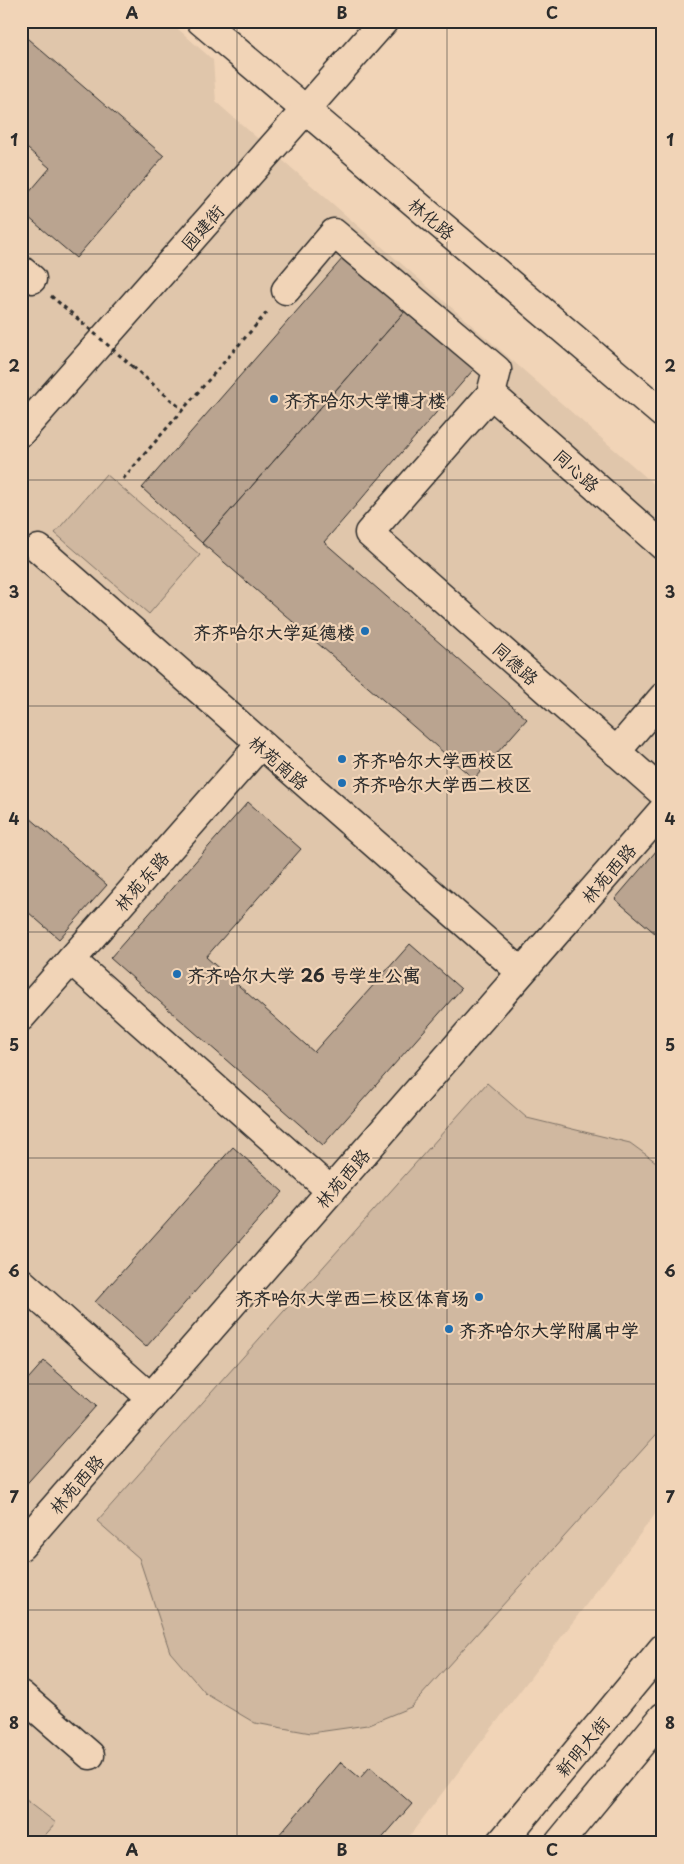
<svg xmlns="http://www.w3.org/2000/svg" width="684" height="1864" font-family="'Playpen Sans','LXGW WenKai TC',sans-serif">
<rect width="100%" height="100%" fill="#f1d4b7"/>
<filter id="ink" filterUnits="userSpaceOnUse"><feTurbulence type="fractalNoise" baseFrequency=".02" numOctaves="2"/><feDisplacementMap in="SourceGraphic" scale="10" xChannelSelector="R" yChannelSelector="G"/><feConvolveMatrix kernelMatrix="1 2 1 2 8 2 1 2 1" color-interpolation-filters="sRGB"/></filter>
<g filter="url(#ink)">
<path fill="#e0c6ab" d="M21,21H169L213,60L216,102L663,492V1504L404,1843H21Z"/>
<g fill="#d0b8a0" stroke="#7e7266">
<path d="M106,474L200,555L149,614L55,533Z"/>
<path d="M487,1083L527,1118L630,1143L663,1167V1427L411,1707L367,1725L311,1733L255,1723L206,1694L170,1652L139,1558L97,1521Z"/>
<path d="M21,1796L56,1823L38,1843H21Z"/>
</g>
<g fill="#baa490" stroke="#2b2b2b">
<path d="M21,33L164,156L76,258L21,211V202L50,168L21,143Z"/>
<path d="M343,258L406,310L202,543L142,488Z"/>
<path d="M406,310L474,369L324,542L527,719L474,779L202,543Z"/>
<path d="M248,802L301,849L206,957L314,1052L410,944L461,989L323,1145L110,958Z"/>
<path d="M21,810L107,885L59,939L21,906Z"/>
<path d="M663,843V940L615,899Z"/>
<path d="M233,1147L283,1192L146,1347L95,1302Z"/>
<path d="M44,1361L96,1406L21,1490V1387Z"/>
<path d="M341,1762L360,1778L370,1767L412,1804L378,1843H272Z"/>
</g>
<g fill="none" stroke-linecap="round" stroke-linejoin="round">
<defs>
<g id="minor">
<path d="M21,270L32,279"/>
<path d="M286,290L334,233L497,370L491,394L369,533L663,793"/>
<path d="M491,394L663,546"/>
<path d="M39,549L521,972"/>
<path d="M616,752L663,697"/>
<path d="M71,960L331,1191"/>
<path d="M21,1017L260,745"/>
<path d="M21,1282L151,1398"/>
<path d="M21,1546L663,810"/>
<path d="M21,1695L90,1755"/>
</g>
<path id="tertiary" d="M201,21L663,414"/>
<path id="secondary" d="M21,432L384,21"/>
<g id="trunk">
<path d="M501,1843L663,1648"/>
<path d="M559,1843L663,1717"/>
</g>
</defs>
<use href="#minor" stroke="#2b2b2b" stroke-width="31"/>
<use href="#tertiary" stroke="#2b2b2b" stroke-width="31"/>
<use href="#secondary" stroke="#2b2b2b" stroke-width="31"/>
<use href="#trunk" stroke="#2b2b2b" stroke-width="31"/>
<g stroke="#2b2b2b" stroke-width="3" stroke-dasharray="4 4" stroke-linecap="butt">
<path d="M51,296L70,312"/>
<path d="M133,367L183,410"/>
<path d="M123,479L269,310"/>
</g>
<use href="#minor" stroke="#f1d4b7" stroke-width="28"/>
<use href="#tertiary" stroke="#f1d4b7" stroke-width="28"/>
<use href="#secondary" stroke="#f1d4b7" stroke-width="28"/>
<use href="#trunk" stroke="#f1d4b7" stroke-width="28"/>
<path stroke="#2b2b2b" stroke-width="3" stroke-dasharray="4 4" stroke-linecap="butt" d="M70,312L133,367"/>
</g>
</g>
<path fill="none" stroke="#2b2b2b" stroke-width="1" stroke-opacity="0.55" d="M237,21V1843M447,21V1843M21,254H663M21,480H663M21,706H663M21,932H663M21,1158H663M21,1384H663M21,1610H663"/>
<g fill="#1f6fb2" stroke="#f1d4b7" stroke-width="2">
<circle cx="274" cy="399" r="5"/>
<circle cx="365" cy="631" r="5"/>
<circle cx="342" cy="759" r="5"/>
<circle cx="342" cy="783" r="5"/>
<circle cx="177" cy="974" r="5"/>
<circle cx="479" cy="1297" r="5"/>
<circle cx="449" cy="1329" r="5"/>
</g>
<g text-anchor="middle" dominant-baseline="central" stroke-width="4.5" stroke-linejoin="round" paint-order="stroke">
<g font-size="18" fill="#2b2b2b" stroke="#f1d4b7">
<text transform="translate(432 218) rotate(40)">林化路</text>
<text transform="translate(202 227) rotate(-49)">园建街</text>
<text transform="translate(577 470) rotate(42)">同心路</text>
<text transform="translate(516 663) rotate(42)">同德路</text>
<text transform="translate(279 762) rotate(41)">林苑南路</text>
<text transform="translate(608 873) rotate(-49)">林苑西路</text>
<text transform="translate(141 881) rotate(-49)">林苑东路</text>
<text transform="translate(342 1178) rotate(-49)">林苑西路</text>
<text transform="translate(76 1484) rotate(-49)">林苑西路</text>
<text transform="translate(582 1746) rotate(-50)">新明大街</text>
</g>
<g font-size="18" font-weight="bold" fill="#2b2b2b" stroke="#f1d4b7" text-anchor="start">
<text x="284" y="399">齐齐哈尔大学博才楼</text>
<text x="355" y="631" text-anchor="end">齐齐哈尔大学延德楼</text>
<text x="352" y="759">齐齐哈尔大学西校区</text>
<text x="352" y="783">齐齐哈尔大学西二校区</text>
<text x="187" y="974">齐齐哈尔大学 26 号学生公寓</text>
<text x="469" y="1297" text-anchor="end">齐齐哈尔大学西二校区体育场</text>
<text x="459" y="1329">齐齐哈尔大学附属中学</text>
</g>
</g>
<rect width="684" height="1864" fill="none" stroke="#f1d4b7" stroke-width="55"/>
<rect x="28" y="28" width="628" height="1808" fill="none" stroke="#2b2b2b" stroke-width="2"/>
<g font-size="16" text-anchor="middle" font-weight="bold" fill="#2b2b2b">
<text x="132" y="19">A</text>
<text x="342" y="19">B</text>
<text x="552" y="19">C</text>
<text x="14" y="146">1</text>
<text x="670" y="146">1</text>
<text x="14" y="372">2</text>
<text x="670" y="372">2</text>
<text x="14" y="598">3</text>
<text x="670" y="598">3</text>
<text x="14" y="825">4</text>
<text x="670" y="825">4</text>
<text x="14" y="1051">5</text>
<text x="670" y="1051">5</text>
<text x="14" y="1277">6</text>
<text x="670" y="1277">6</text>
<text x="14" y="1503">7</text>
<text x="670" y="1503">7</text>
<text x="14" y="1729">8</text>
<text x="670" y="1729">8</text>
<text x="132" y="1856">A</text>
<text x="342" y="1856">B</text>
<text x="552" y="1856">C</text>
</g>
</svg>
